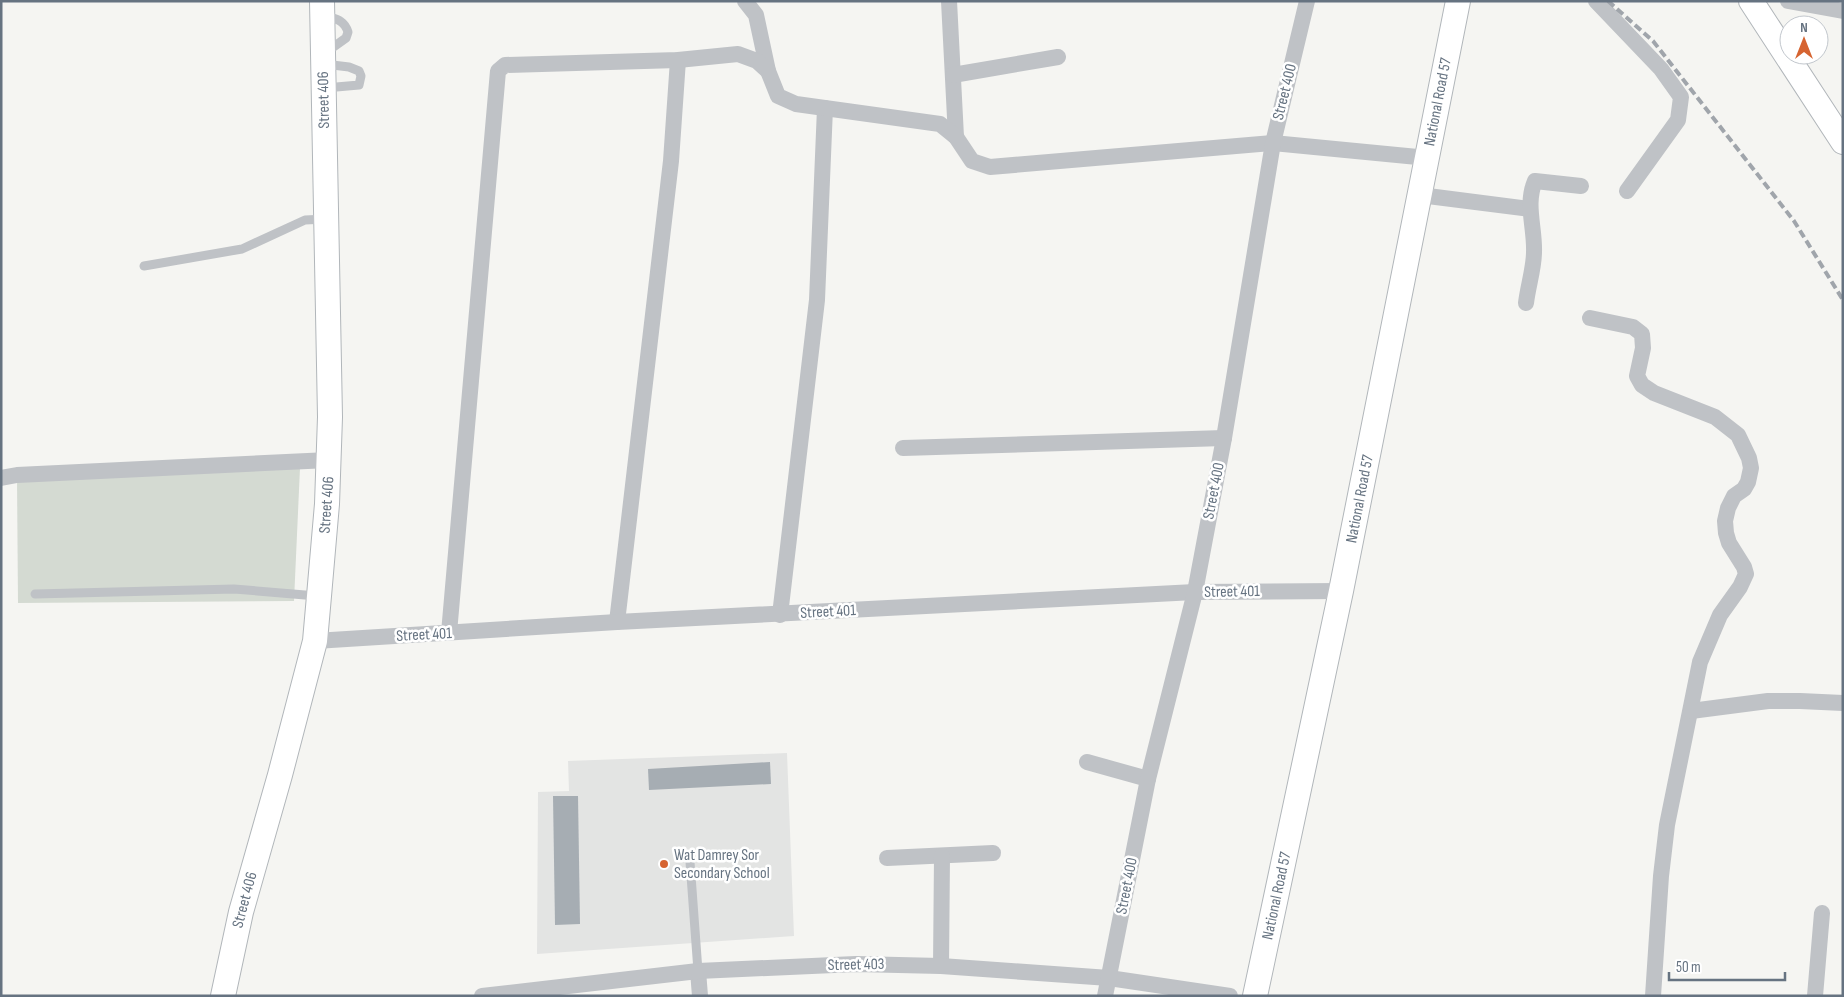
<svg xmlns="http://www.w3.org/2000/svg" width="1844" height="997" font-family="'Sofia Sans Condensed',sans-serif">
<rect width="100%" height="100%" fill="#f5f5f2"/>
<path fill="#e3e4e3" d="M787,753L794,936L537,954L538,792L569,791L568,761Z"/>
<path fill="#d4dad2" d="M300,468L294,601L18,603L17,479Z"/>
<g fill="#a6adb3">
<path d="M770,762L771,784L649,790L648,769Z"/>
<path d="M553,796H578L580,924L555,925Z"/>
</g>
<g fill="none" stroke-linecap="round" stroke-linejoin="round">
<defs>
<g id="secondary">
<path d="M1751,1L1843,142"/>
<path d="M223,996L241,912L280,775L315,641L319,596L327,504L330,417L322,1"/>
<path d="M1255,996L1341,591L1458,1"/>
</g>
</defs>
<use href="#secondary" stroke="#b1b6ba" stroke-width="26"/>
<g stroke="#bfc2c6" stroke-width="9">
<path d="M323,15C335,19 344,19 348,32L346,38L325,53"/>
<path d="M324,64L349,67L359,71L361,76L359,85L325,88"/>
<path d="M144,266L242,249L305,220L326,219"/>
<path d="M35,594L234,589L317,596"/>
<path d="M690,862L698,971"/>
</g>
<g stroke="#bfc2c6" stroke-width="16">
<path d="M745,1L756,15L768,71"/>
<path d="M949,1L956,137"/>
<path d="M1596,1L1661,69L1681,97L1678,120L1627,191"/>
<path d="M1788,1L1843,11"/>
<path d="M953,75L1058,57"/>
<path d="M1420,195L1530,209"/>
<path d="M1526,303C1528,286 1534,268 1534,252C1535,228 1525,204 1535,181L1581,186"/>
<path d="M1590,318L1633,327L1642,334L1643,348L1637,376L1642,385L1654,393L1715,417L1738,435L1749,458L1751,468L1748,482L1744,489L1734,496L1728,508L1725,521L1726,533L1729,543L1744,567L1746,574L1740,587L1720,615L1700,662L1667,825L1661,876L1653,996"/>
<path d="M903,448L1224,438"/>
<path d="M1,478L17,475L329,460"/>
<path d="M780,615L817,300L825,108"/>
<path d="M617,622L671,161L678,60"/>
<path d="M449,633L498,71L505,65L678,60L738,54L757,61L768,71L778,96L796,104L940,124L956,137L972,161L990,167L1273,143L1428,158"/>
<path d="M315,641L617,622L1195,592L1341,591"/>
<path d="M1691,711L1768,701H1800L1843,703"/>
<path d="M1087,762L1148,779"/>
<path d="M887,858L993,853"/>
<path d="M941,966L942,856"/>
<path d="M698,971L700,996"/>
<path d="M482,996L698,971L856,964L941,966L1109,978L1230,996"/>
<path d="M1105,996L1148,779L1195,592L1224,438L1273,143L1307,1"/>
<path d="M1815,996L1822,913"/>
</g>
<use href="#secondary" stroke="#fff" stroke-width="24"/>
<path stroke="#a0a5ab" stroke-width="4" stroke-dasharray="8 4" stroke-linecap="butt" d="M1608,1L1653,41L1794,221L1843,300"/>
</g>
<circle fill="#d66431" stroke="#fff" stroke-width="2" cx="664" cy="864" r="5"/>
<g text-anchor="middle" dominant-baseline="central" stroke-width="5" stroke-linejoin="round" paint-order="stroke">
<g font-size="16" fill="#667381" stroke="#fff">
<text transform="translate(1285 92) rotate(-76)">Street 400</text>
<text transform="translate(324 100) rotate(-91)">Street 406</text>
<text transform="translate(1438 102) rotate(-79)">National Road 57</text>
<text transform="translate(1214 491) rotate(-79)">Street 400</text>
<text transform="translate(1360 499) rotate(-79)">National Road 57</text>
<text transform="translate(327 505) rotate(-86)">Street 406</text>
<text transform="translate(1232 592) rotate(-1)">Street 401</text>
<text transform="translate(828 612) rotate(-3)">Street 401</text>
<text transform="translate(424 635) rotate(-3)">Street 401</text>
<text transform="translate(1127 886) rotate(-79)">Street 400</text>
<text transform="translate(1277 896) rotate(-78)">National Road 57</text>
<text transform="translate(245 900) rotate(-75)">Street 406</text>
<text transform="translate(856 965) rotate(-1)">Street 403</text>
</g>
<g font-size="16" fill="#667381" stroke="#fff" text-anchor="start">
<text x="674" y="855">Wat Damrey Sor<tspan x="674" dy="18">Secondary School</tspan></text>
</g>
</g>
<rect width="1844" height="997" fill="none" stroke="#667381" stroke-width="5"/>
<g transform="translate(1804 40)"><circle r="24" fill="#ffffff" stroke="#c2c7cd"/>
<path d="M0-4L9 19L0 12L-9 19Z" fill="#d66431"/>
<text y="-8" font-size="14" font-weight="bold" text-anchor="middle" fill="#667381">N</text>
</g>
<path d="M1669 972v8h116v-8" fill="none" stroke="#667381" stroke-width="2.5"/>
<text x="1676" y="972" font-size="15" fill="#667381" stroke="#ffffff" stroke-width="4" paint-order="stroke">50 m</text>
</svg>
